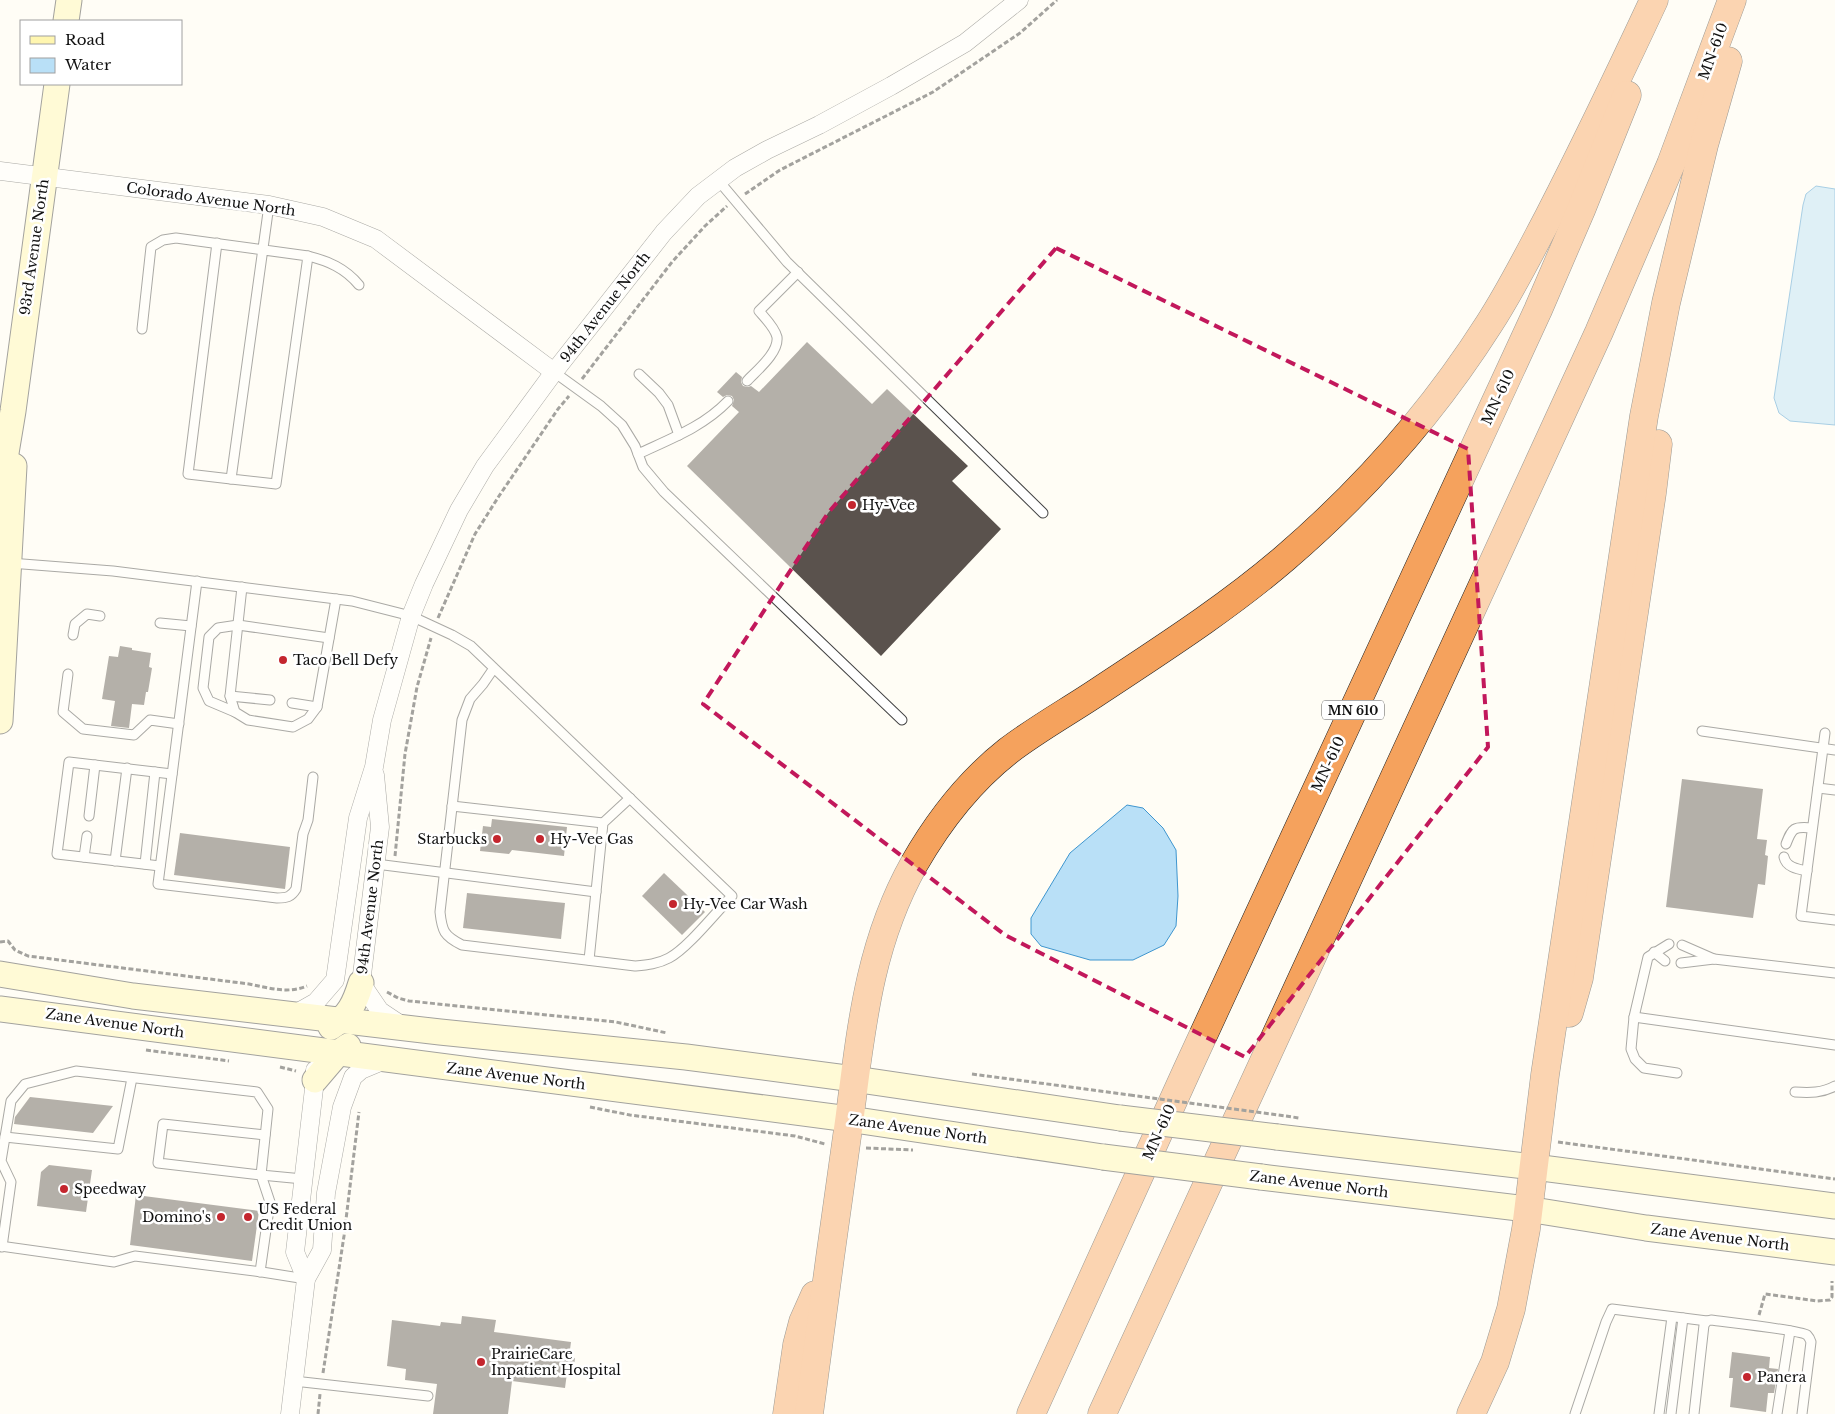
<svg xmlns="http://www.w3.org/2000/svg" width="1835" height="1414" font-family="'Libre Baskerville',serif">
<rect width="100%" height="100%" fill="#fffdf5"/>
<g fill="#b9e0f7" stroke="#3f96cf">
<path d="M1816,186L1835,189V425L1790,421L1779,413L1774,398L1803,205L1806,194Z"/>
<path d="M1127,805L1143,808L1163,828L1176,850L1178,896L1176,926L1164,945L1133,960H1090L1041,946L1031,934V918L1070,853Z"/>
</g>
<g fill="#5a524d">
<path d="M807,342L872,404L887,389L968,466L952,481L1001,529L881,656L687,466L739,412L732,406L734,400L732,396L727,395L723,397L717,392L736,372L742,377L741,382L743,386L748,387L751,386L759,392Z"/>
<path d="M120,646L132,648V650L151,653L149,667L152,668L148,692H146L144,705L132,704L129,728L111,726L115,701L102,699L109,656L118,657Z"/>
<path d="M1682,779L1763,789L1757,839L1767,840L1765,855L1768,856L1765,885L1758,884L1753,918L1666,907Z"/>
<path d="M492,819L567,827L564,856L512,850L509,854L480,851L483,826L491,827Z"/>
<path d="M180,833L290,847L285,889L174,875Z"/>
<path d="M664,873L705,912L682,935L642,896Z"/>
<path d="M467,893L565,903L561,939L463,928Z"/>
<path d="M30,1097L113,1106L93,1133L14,1124L15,1117Z"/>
<path d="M49,1165L92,1170L86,1212L37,1206L41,1172Z"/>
<path d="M136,1195L259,1211L252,1261L130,1245Z"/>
<path d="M462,1316L496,1320L494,1332L571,1342L569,1357L575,1358L573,1374L567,1373L565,1388L512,1381L508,1414H433L437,1384L405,1380L406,1369L387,1366L392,1320L440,1326L441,1322L461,1324Z"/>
<path d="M1732,1352L1770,1357L1769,1368L1778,1369L1774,1393H1768L1766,1412L1730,1407L1733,1378H1729Z"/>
</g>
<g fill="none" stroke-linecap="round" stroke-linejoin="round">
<defs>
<g id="lane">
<path d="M718,180L787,262L1043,513"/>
<path d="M217,243L188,474L231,479"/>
<path d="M308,256C328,261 345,268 359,285"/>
<path d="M142,329L151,247L163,240L176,238L308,256L276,484L231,479L269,205"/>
<path d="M554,372L601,406L622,425L635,446L643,467L664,492L902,720"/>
<path d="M639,374L659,393L668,405L679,435"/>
<path d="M747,381C756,371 779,353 777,337C775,328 765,318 759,311L798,272"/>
<path d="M638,454C670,439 703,427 728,401"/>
<path d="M10,563L113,571L352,601L411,616L452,635L471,646L732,896C716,912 688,948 669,958C658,964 646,965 635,966L462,945C444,936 442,931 440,912L462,720L470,699L483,684L494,668"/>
<path d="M197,581L158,884L277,898C287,898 291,897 296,889L303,834L308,820L313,777"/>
<path d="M242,587L230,696L235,712L248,720L293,727L308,719L317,707L336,599"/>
<path d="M160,623L191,626"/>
<path d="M73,635L75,624L87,614L100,616"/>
<path d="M68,674L63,712L83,729L134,735L150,720L179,724"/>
<path d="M230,696L270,700"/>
<path d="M292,703L317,707"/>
<path d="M235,712L209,701L203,688L209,637L218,628L238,625L329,638"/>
<path d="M1702,731L1835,750"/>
<path d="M1825,733L1801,916L1835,920"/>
<path d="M1818,788L1835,790"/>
<path d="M452,806L603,823"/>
<path d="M89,816L95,765"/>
<path d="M1786,844C1792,828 1794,826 1812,828"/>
<path d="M84,857L87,836"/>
<path d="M1784,857C1786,867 1797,869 1807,871"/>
<path d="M115,861L127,768"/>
<path d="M145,864L155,772"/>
<path d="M376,864L596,892"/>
<path d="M160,866L57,854L69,762L172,774"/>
<path d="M1669,944L1648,957L1634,1017L1631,1049L1635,1059L1644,1068L1677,1073"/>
<path d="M1682,945L1714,959"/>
<path d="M1654,952L1665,961"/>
<path d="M589,960L603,823L630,798"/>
<path d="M1681,963L1714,959L1835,973"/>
<path d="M1634,1017L1835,1045"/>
<path d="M1795,1092C1810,1093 1822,1093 1835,1086"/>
<path d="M5,1137L118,1149L132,1078"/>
<path d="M0,1246L114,1262L135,1256L262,1272L306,1279"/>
<path d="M2,1247L11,1182L1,1161L11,1101L25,1084L76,1071L257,1092L268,1109L261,1175L303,1179"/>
<path d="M260,1272L270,1202L261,1175L158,1163L163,1124L265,1135"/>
<path d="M294,1381L428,1396"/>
<path d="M1575,1414L1606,1322L1612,1309L1707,1321"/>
<path d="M1659,1414L1672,1317"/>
<path d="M1671,1414L1683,1318"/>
<path d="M1694,1414L1704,1325L1707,1321L1711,1320C1725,1322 1800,1330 1807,1335C1809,1337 1810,1339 1811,1342L1802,1414"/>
<path d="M1777,1414L1790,1331"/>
</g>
<g id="street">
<path d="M0,171L269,205L323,217L376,239L554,372"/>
<path d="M375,775L380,827L361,983L380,1011L401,1025"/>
<path d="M293,1015L316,1002L335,980L358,818L374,767L382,720L411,616L424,584L459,510L485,466L554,372L664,232L698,196L735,168L767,150L819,125L891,86L965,43L1019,0"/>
<path d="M306,1279L295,1252L315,1080V1070"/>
<path d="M290,1414L306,1279L322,1250L326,1193L342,1107L353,1077L361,1070L385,1060"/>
</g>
<g id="secondary">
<path d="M66,21L69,0"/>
<path d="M0,489L13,411L57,84"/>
<path d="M0,721L14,466"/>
<path d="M0,974L133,996L440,1032L686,1057L854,1079L1120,1118"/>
<path d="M0,1009L849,1119L1103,1157"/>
<path d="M331,1027C349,1016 355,1003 361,983"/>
<path d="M315,1080L338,1053L348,1046"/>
<path d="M1277,1137L1534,1167L1835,1206"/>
<path d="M1261,1177L1527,1209L1646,1228L1835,1252"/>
</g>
<g id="highway">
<path d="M1569,1013L1579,978L1652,493L1658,444"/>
<path d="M787,1414L797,1345L803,1322L815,1295"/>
<path d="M809,1414C822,1317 835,1219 849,1122C861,1031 868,946 914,864C938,822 970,781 1008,751C1038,728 1071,710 1102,689C1164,648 1228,607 1285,558C1364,490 1433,412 1489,324C1511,290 1529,254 1548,218C1585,146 1620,73 1654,0"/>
<path d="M1031,1414L1188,1068L1538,310L1581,210L1627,95"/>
<path d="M1102,1414L1599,332L1671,164L1732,0"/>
<path d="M1471,1414L1495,1362L1511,1309L1526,1229L1545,1075L1644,416L1666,303L1704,145L1728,61"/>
</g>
</defs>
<use href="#lane" stroke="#444" stroke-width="11"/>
<use href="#street" stroke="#444" stroke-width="19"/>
<use href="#secondary" stroke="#333" stroke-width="27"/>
<use href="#highway" stroke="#222" stroke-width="29"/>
<g stroke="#333" stroke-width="3" stroke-dasharray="5 2.5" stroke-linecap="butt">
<path d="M745,194L780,170L933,92L1020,33L1057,0"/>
<path d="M582,379L672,262L705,226L727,206"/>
<path d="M438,618L475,534L499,496L558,409L569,396"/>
<path d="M395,856L405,754L417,687L431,638"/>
<path d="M0,942L8,941L15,950L28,956L249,984C269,988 288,994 307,986"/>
<path d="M387,992L398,998L409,1001L616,1022L667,1033"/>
<path d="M146,1050L229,1061"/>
<path d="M280,1067L296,1071"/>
<path d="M972,1074L1130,1095"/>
<path d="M590,1107L630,1115L795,1136L825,1144"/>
<path d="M1286,1116L1299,1118"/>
<path d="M1558,1142L1835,1179"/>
<path d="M866,1148L913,1150"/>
<path d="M1759,1315L1765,1294L1817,1301L1830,1300L1832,1297V1281"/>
<path d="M323,1373L344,1236L359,1112"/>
<path d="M318,1414L320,1394"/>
</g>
<use href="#lane" stroke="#fff" stroke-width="9"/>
<use href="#street" stroke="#fff" stroke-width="18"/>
<use href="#secondary" stroke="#fff6b0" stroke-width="25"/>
<use href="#highway" stroke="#f5a25d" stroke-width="28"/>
<defs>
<g id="secondary-bridge">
<path d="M1120,1118L1277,1137"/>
<path d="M1103,1157L1261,1177"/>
</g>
</defs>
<use href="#secondary-bridge" stroke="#333" stroke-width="27" stroke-linecap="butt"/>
<path stroke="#333" stroke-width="3" stroke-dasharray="5 2.5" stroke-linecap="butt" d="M1130,1095L1286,1116"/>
<use href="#secondary-bridge" stroke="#fff6b0" stroke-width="25"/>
</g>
<path d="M0 0H1835V1414H0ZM1056,248L1468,449L1488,747L1245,1057L1005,935L703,704L828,513Z" fill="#fffdf5" fill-opacity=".55" fill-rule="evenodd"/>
<path fill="none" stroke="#c2185b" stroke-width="4" stroke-dasharray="10 6" stroke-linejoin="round" d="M1056,248L1468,449L1488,747L1245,1057L1005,935L703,704L828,513Z"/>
<g fill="#c4262e" stroke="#fff" stroke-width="2">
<circle cx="852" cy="505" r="5"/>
<circle cx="283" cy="660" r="5"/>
<circle cx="497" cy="839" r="5"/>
<circle cx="540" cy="839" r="5"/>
<circle cx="673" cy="904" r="5"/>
<circle cx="64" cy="1189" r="5"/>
<circle cx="221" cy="1217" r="5"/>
<circle cx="248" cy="1217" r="5"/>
<circle cx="481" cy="1362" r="5"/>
<circle cx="1747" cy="1377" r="5"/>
</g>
<g text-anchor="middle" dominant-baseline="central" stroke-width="5" stroke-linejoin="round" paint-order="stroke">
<rect fill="#fff" stroke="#585858" stroke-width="1" x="1322" y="700.5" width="62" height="19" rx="4"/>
<g font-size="12" font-weight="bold" fill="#111">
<text x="1353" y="710">MN 610</text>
</g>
<g font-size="14" fill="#111" stroke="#fff">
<text transform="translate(1713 51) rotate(-70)">MN-610</text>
<text transform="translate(211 199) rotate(8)">Colorado Avenue North</text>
<text transform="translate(34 247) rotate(-82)">93rd Avenue North</text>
<text transform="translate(605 307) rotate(-52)">94th Avenue North</text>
<text transform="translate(1498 397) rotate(-65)">MN-610</text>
<text transform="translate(1328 764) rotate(-65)">MN-610</text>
<text transform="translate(370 907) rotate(-83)">94th Avenue North</text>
<text transform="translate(115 1023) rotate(8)">Zane Avenue North</text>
<text transform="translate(516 1076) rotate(7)">Zane Avenue North</text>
<text transform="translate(918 1129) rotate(8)">Zane Avenue North</text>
<text transform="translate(1159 1132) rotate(-66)">MN-610</text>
<text transform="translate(1319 1184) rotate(7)">Zane Avenue North</text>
<text transform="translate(1720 1237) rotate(7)">Zane Avenue North</text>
</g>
<g font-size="14" fill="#111" stroke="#fff" text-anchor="start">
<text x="862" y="505">Hy-Vee</text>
<text x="293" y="660">Taco Bell Defy</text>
<text x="487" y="839" text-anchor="end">Starbucks</text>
<text x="550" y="839">Hy-Vee Gas</text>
<text x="683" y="904">Hy-Vee Car Wash</text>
<text x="74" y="1189">Speedway</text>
<text x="258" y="1209">US Federal<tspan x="258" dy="16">Credit Union</tspan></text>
<text x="211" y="1217" text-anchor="end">Domino's</text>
<text x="491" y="1354">PrairieCare<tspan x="491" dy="16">Inpatient Hospital</tspan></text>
<text x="1757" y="1377">Panera</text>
</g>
</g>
<rect x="20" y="20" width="162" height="65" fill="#ffffff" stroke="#a0a0a0"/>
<rect x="30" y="36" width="25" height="8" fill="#fff6b0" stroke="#a0a0a0"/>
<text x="65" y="45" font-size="15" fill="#111111">Road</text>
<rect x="30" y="58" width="25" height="15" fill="#b9e0f7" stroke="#a0a0a0"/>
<text x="65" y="70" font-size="15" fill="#111111">Water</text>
</svg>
